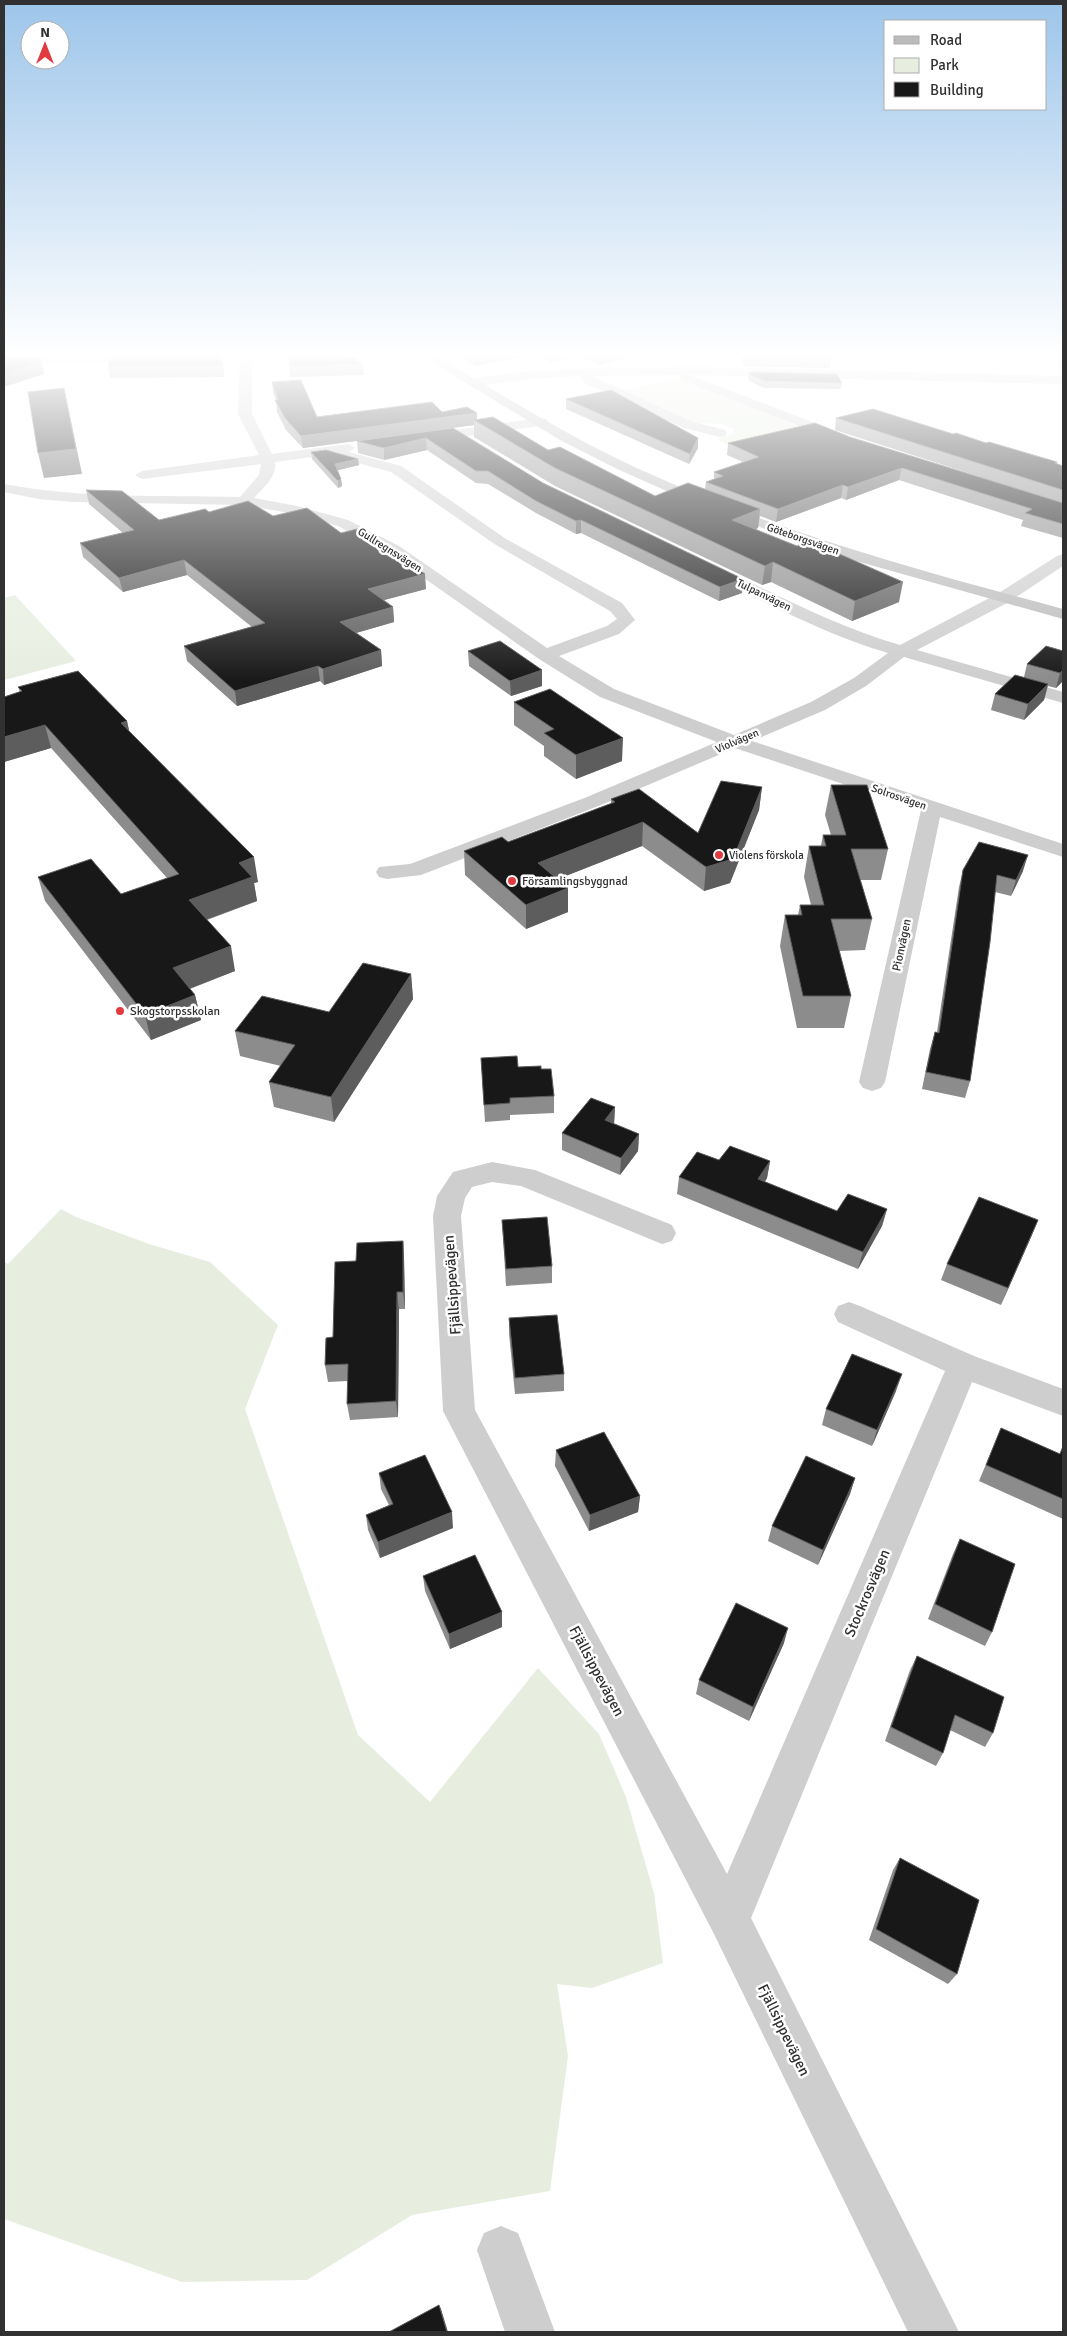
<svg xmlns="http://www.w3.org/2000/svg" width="1067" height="2336" font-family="Signika,sans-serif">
<rect width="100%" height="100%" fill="#fff"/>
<g fill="#e7eee0">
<path d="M996,355H1063V370Z"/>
<path d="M681,377L803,428L731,447L717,439L733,434L734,429L721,424L698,423L624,391Z"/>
<path d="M15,595L76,661L4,680V598Z"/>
<path d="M61,1209L76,1217L149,1244L210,1262L278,1325L245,1409L358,1735L430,1802L538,1668L599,1734L626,1797L654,1893L663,1963L592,1988L557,1984L568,2056L550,2191L412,2215L307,2280L182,2282L4,2219V1262L8,1264Z"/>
</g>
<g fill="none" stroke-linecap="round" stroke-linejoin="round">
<g fill="#cecece" fill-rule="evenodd">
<path d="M69,355H256L252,358V414L272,454L348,444L355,448L349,452L401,466L506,539L622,603L635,620L619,634L559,656L614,689L734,735L811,702L854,678L888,653C823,634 763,601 703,571L701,568L703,565H715C775,594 835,626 900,645L997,594L1057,556L1063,554V566L1009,602L917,650L1063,692V703L904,657L866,686L825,710L752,741L1063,844V857L940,817L885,1082L881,1088L872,1091L863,1088L859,1082L921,810L735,748L601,805L421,875L387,879L379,877L376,872L379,867L410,864L587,797L717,742L600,697L539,659L387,552L338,526L295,514L244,505L72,502L39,499L4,492V484C81,499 161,495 240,497L259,475L261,464L142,479L135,475L142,471L259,455L238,414L240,359L4,364V356ZM328,455L391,472L496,545L610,611L617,619L607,626L547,648L399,546L348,520L297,506L254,498C264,487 277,477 275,462Z"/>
<path d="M709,367L1063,376V384L690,375L846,435L848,438L846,441L841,442L681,380L679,377L680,375L592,376L694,422L725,430L727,433L725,436L720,437L684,428L585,383L580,376L531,379L472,387L466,383C480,367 677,367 709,367Z"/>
<path d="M541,418L546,419L548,422L546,425L426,442L419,438L426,434Z"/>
<path d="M492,1162L535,1170L672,1225L676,1233L672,1241L662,1244L521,1186L492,1182L472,1187L465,1198L461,1216L475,1410L727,1874L945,1371L838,1322L834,1314L838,1306L849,1302L860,1306L974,1356L1063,1389V1416L972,1382L751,1918L959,2332H908L714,1934L443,1411L433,1216L437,1196L453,1172Z"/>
<path d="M501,2226L518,2233L555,2332H505L477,2250L484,2233Z"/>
</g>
<path fill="#bbb" fill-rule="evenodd" d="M420,355H435C507,398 579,443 657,477C788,535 925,572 1063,609V619L849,559L696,504L617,469L560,440Z"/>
</g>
<g fill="#8c8c8c">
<path d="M112,355H222L224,377L110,378L108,366Z"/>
<path d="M454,355H534L475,366Z"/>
<path d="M536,355H638L599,365L577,356L551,362Z"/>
<path d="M739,355H831L832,356L830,368L743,366Z"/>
<path d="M363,364L364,375L290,377L289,366Z"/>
<path d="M749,372L842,383L841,389L764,388L749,381L748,378Z"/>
<path d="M272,382L317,417L442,412L477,413V419L655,496L705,489L706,482L714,479V472L743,462L727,455L728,443L850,437L987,479L835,430L836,418L953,434L1057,462L1056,464L1063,466V538L1021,526L1023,520L899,480L846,500L841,498L776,522L760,516L758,528L756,529L899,602L852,621L771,582L762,585L555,486L474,437V425L382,437L453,428L543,483L742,593L719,601L581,533L576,534L536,513L488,484L476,483L427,450L384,460L358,453L357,441L303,448L286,430L277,412L276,400L273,393Z"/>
<path d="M566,399L698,438V448L689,464L566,409Z"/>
<path d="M311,452L358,459L359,465L337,470L341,479L342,486L338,488L312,459Z"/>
<path d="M86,490L159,520L209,512L273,516L341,533L426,589L384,600L393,607L394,622L356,633L381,650L382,666L324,685L320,681L237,706L187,661L184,646L252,627L187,575L123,592L83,557L80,543L123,533L89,504Z"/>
<path d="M468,651L542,670V686L511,696L469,666Z"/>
<path d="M1063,651V681L1056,688L1048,686L1044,700L1024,720L991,710L995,694L1024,677L1027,664Z"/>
<path d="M18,687L127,721L129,731L258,882L254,883L257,901L207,920L235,971L190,989L195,995L201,1020L151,1040L45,901L38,877L121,894L167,878L51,748L4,762V697L20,692Z"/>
<path d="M514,702L622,761L576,779L544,756V746L514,725Z"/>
<path d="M831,785L888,849L881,880H860L872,919L865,950L839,951L851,996L844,1028H797L780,946L785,915H798L800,905H811L804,877L809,846H821L823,835H831L825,815Z"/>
<path d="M762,787L759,810L730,883L704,891L642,846L557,879L568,888V912L526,929L465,875L464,851L508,842L611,804V799L698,833Z"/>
<path d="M963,870L1023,871L1011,896L995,892L970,1081L965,1098L922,1089L930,1049L935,1032H937L959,887Z"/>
<path d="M411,974L413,999L334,1122L274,1107L269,1082L281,1066L240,1056L235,1031L329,1012Z"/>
<path d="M481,1058L518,1067L541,1069L554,1096V1113L510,1115V1120L485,1122Z"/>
<path d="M615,1107L614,1124L639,1134L638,1151L620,1175L562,1150V1133Z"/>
<path d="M719,1160L770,1161L767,1178L765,1182L837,1211L887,1209L882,1226L858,1269L677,1194L679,1177Z"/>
<path d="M502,1220L552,1266V1283L506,1286Z"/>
<path d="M1038,1220L1031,1237L1001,1305L941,1280L947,1264Z"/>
<path d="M403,1241L404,1258L405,1309H399L398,1417L350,1420L347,1404L348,1381L328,1382L325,1365L333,1337Z"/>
<path d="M509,1318L564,1374V1391L515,1394L509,1334Z"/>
<path d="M896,1391L872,1446L822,1425L826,1409Z"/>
<path d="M1001,1428L1060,1454L1063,1446V1519L979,1481Z"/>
<path d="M556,1450L640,1496L638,1512L589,1531L555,1466Z"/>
<path d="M379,1473L453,1528L380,1558L368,1530L366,1515L389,1505L381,1489Z"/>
<path d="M855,1478L850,1494L818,1565L768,1541L772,1526Z"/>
<path d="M960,1539L992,1632L985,1646L928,1619L953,1554Z"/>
<path d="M423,1576L502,1612V1627L450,1649L425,1591Z"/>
<path d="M784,1643L749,1721L696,1694L699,1680Z"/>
<path d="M917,1656L993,1733L985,1747L950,1730L943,1753L936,1766L885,1741L910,1670Z"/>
<path d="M900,1858L957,1974L948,1984L869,1940L893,1870Z"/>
</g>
<g fill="#5d5d5d">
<path d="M222,355L223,361L224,377L222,365Z"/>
<path d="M481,355H534L475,366V356Z"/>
<path d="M551,355H577L551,362Z"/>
<path d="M599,355H638L599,365Z"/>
<path d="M41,358L44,374L4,387V374Z"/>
<path d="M64,388L82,474L44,478L38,453Z"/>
<path d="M477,413V422L474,420V425L303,448L301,436Z"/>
<path d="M426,438L427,450L384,460V448Z"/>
<path d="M698,438V448L689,464L690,454Z"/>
<path d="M358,459L359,465L335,471V464Z"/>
<path d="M902,468L899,480L846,500L848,487Z"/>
<path d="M341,479L342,486L338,488V481Z"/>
<path d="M843,485L841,498L776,522L778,509Z"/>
<path d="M760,509L758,528L730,539L732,520Z"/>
<path d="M581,520V533L576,534V521Z"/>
<path d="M184,560L187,575L123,592L119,578Z"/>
<path d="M773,562L771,582L762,585L765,566Z"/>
<path d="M425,574L426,589L369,604L368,589Z"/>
<path d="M743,579L742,593L719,601L720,587Z"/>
<path d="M903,582L899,602L852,621L855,601Z"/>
<path d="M393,607L394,622L342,637L340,622Z"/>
<path d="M381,650L382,666L324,685L323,669Z"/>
<path d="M318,666L320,681L237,706L235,691Z"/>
<path d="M542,670V686L511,696L510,681Z"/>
<path d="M1063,670V681L1056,688L1060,673Z"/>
<path d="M1048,684L1044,700L1024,720L1028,704Z"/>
<path d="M127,721L132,744L121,723Z"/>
<path d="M45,725L51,748L4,762V737Z"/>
<path d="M623,738L622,761L576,779V755Z"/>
<path d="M762,787L759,810L730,883L704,891L706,867Z"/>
<path d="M643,822L642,846L538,887V863Z"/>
<path d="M1028,855L1023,871L1011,896L1016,880Z"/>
<path d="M254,857L258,882L254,883L257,901L194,924L189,900L239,863Z"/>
<path d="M568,888V912L526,929V905Z"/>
<path d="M231,946L235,971L178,993L173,968Z"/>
<path d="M411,974L413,999L334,1122L331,1097Z"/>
<path d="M195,995L201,1020L151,1040L145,1015Z"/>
<path d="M615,1107L614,1124L605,1120Z"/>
<path d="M639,1134L638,1151L620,1175L621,1158Z"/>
<path d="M770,1161L767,1178L755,1196L758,1179Z"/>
<path d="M887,1209L882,1226L858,1269L863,1252Z"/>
<path d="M1038,1220L1031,1237L1001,1305L1008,1288Z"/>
<path d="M403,1241L404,1258L405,1309L403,1292Z"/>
<path d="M397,1292L399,1309L398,1417L396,1401Z"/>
<path d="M902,1374L896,1391L872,1446L877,1430Z"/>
<path d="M855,1478L850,1494L818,1565L823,1550Z"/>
<path d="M640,1496L638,1512L589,1531L590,1515Z"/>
<path d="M452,1512L453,1528L380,1558L378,1542Z"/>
<path d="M502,1612V1627L450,1649L449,1634Z"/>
<path d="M788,1628L784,1643L749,1721L753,1707Z"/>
<path d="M439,2305L441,2309L448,2332H447Z"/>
</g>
<g fill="#181818" stroke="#5d5d5d">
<path d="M112,355H222V365L108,366Z"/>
<path d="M289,355H348L363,364L289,366Z"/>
<path d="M785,355H831L832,356Z"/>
<path d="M4,357L41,358L42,362L4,374Z"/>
<path d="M749,372L837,374L842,383L765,381L750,375Z"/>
<path d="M301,380L317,417L432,402L442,412L467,407L477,413L301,436L285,418L275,400H278L272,382Z"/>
<path d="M64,388L76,449L38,453L28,392Z"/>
<path d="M611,390L698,438L690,454L566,399Z"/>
<path d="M873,409L953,434L956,433L986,443L989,442L1057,462L1055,463L1063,466V490L836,418Z"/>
<path d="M493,417L548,450L560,447L655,496L688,483L760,509L732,520L797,546L810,541L903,582L855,601L773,562L765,566L555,468L474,420Z"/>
<path d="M815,423L850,437L1063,503V524L1025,513L1032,509L902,468L848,487L843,485L778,509L706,482L723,476L714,472L759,457L728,443Z"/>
<path d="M453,428L543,483L743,579L720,587L581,520L576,521L536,501L488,471H476L426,438L384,448L357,441Z"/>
<path d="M326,450L358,459L335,464L341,479L338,481L311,452Z"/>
<path d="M86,490L122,491L159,520L205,509L209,512L248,501L273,516L307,508L341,533L357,529L425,574L368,589L393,607L340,622L381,650L323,669L318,666L235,691L184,646L265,623L184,560L119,578L80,543L134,530Z"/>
<path d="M500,641L542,670L510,681L468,651Z"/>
<path d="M1046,646L1063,651V670L1060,673L1027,664Z"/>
<path d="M78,671L127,721L121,723L254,857L239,863L252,877L189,900L231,946L173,968L195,995L145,1015L38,877L91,859L121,894L179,874L45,725L4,737V697L22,691L18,687Z"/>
<path d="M1015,675L1048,684L1028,704L995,694Z"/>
<path d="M550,689L623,738L576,755L544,733L554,729L514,702Z"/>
<path d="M721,781L762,787L733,859L706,867L643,822L538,863L568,888L526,905L464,851L502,837L508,842L615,802L611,799L639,789L698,833Z"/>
<path d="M831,785H867L888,849H851L872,919H831L851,996H803L785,915H802L800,905H824L809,846H826L823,835H846Z"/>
<path d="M979,842L1028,855L1016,880L997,875L990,942L970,1081L926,1072L935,1032L939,1033L963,870Z"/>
<path d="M363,963L411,974L331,1097L269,1082L295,1045L235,1031L262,996L329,1012Z"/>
<path d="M517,1056L518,1067L541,1066V1069H551L554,1096L510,1098V1103L484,1105L481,1058Z"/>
<path d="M591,1098L615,1107L605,1120L639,1134L621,1158L562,1133Z"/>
<path d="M730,1146L770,1161L758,1179L837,1211L848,1194L887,1209L863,1252L679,1177L697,1152L719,1160Z"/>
<path d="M979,1197L1038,1220L1008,1288L947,1264Z"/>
<path d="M547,1217L552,1266L506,1269L502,1220Z"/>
<path d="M403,1241V1292H397L396,1401L347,1404L348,1364L325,1365L326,1338L333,1337L335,1262L356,1261L357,1243Z"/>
<path d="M557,1315L564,1374L515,1378L509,1318Z"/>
<path d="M852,1354L902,1374L877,1430L826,1409Z"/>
<path d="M1001,1428L1060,1454L1063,1446V1499L986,1465Z"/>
<path d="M604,1432L640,1496L590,1515L556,1450Z"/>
<path d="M425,1455L452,1512L378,1542L366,1515L393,1504L379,1473Z"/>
<path d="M806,1456L855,1478L823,1550L772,1526Z"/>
<path d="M960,1539L1015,1564L992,1632L935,1604Z"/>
<path d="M475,1555L502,1612L449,1634L423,1576Z"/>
<path d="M736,1603L788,1628L753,1707L699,1680Z"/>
<path d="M917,1656L1004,1697L993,1733L955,1715L943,1753L891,1727Z"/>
<path d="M900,1858L979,1900L957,1974L876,1929Z"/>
<path d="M439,2305L447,2332H389Z"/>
</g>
<linearGradient id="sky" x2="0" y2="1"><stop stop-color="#9dc5ea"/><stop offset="0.52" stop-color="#fff"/><stop offset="1" stop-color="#fff" stop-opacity="0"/></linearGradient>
<rect width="1067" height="682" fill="url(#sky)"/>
<g fill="#e13b40" stroke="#fff" stroke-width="2">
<circle cx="719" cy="855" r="5"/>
<circle cx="512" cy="881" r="5"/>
<circle cx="120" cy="1011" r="5"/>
</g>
<g text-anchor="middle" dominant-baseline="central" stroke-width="5" stroke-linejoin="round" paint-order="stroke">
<g font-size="11" fill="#313131" stroke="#fff">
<text transform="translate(803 539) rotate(19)">Göteborgsvägen</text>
<text transform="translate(390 550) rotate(32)">Gullregnsvägen</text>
<text transform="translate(764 595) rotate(26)">Tulpanvägen</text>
<text transform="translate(737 741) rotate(-23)">Violvägen</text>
<text transform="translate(899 797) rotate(19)">Solrosvägen</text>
</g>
<g font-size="11" fill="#313131" stroke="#fff" text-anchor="start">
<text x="729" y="855">Violens förskola</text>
</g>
<g font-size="12" fill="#313131" stroke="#fff" text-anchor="start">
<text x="522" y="881">Församlingsbyggnad</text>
<text x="130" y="1011">Skogstorpsskolan</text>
</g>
<g font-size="12" fill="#313131" stroke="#fff">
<text transform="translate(902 945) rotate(-78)">Pionvägen</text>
</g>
<g font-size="15" fill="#313131" stroke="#fff">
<text transform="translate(452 1285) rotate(-94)">Fjällsippevägen</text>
<text transform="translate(867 1593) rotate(-67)">Stockrosvägen</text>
<text transform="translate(597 1671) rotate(62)">Fjällsippevägen</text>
<text transform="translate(784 2030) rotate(64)">Fjällsippevägen</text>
</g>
</g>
<rect width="1067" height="2336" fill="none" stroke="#313131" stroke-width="10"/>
<rect x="884" y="20" width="162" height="90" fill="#ffffff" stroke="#adadad"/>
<rect x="894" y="36" width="25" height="8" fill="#bbbbbb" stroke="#adadad"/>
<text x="930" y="45" font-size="15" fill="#313131">Road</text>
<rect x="894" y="58" width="25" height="15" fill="#e7eee0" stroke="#adadad"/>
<text x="930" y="70" font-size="15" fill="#313131">Park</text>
<rect x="894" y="82" width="25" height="15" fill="#181818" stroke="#adadad"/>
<text x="930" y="95" font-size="15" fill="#313131">Building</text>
<g transform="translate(45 45)"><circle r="24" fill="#ffffff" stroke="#adadad"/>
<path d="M0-4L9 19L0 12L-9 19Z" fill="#e13b40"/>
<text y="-8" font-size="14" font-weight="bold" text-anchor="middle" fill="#313131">N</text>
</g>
</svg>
